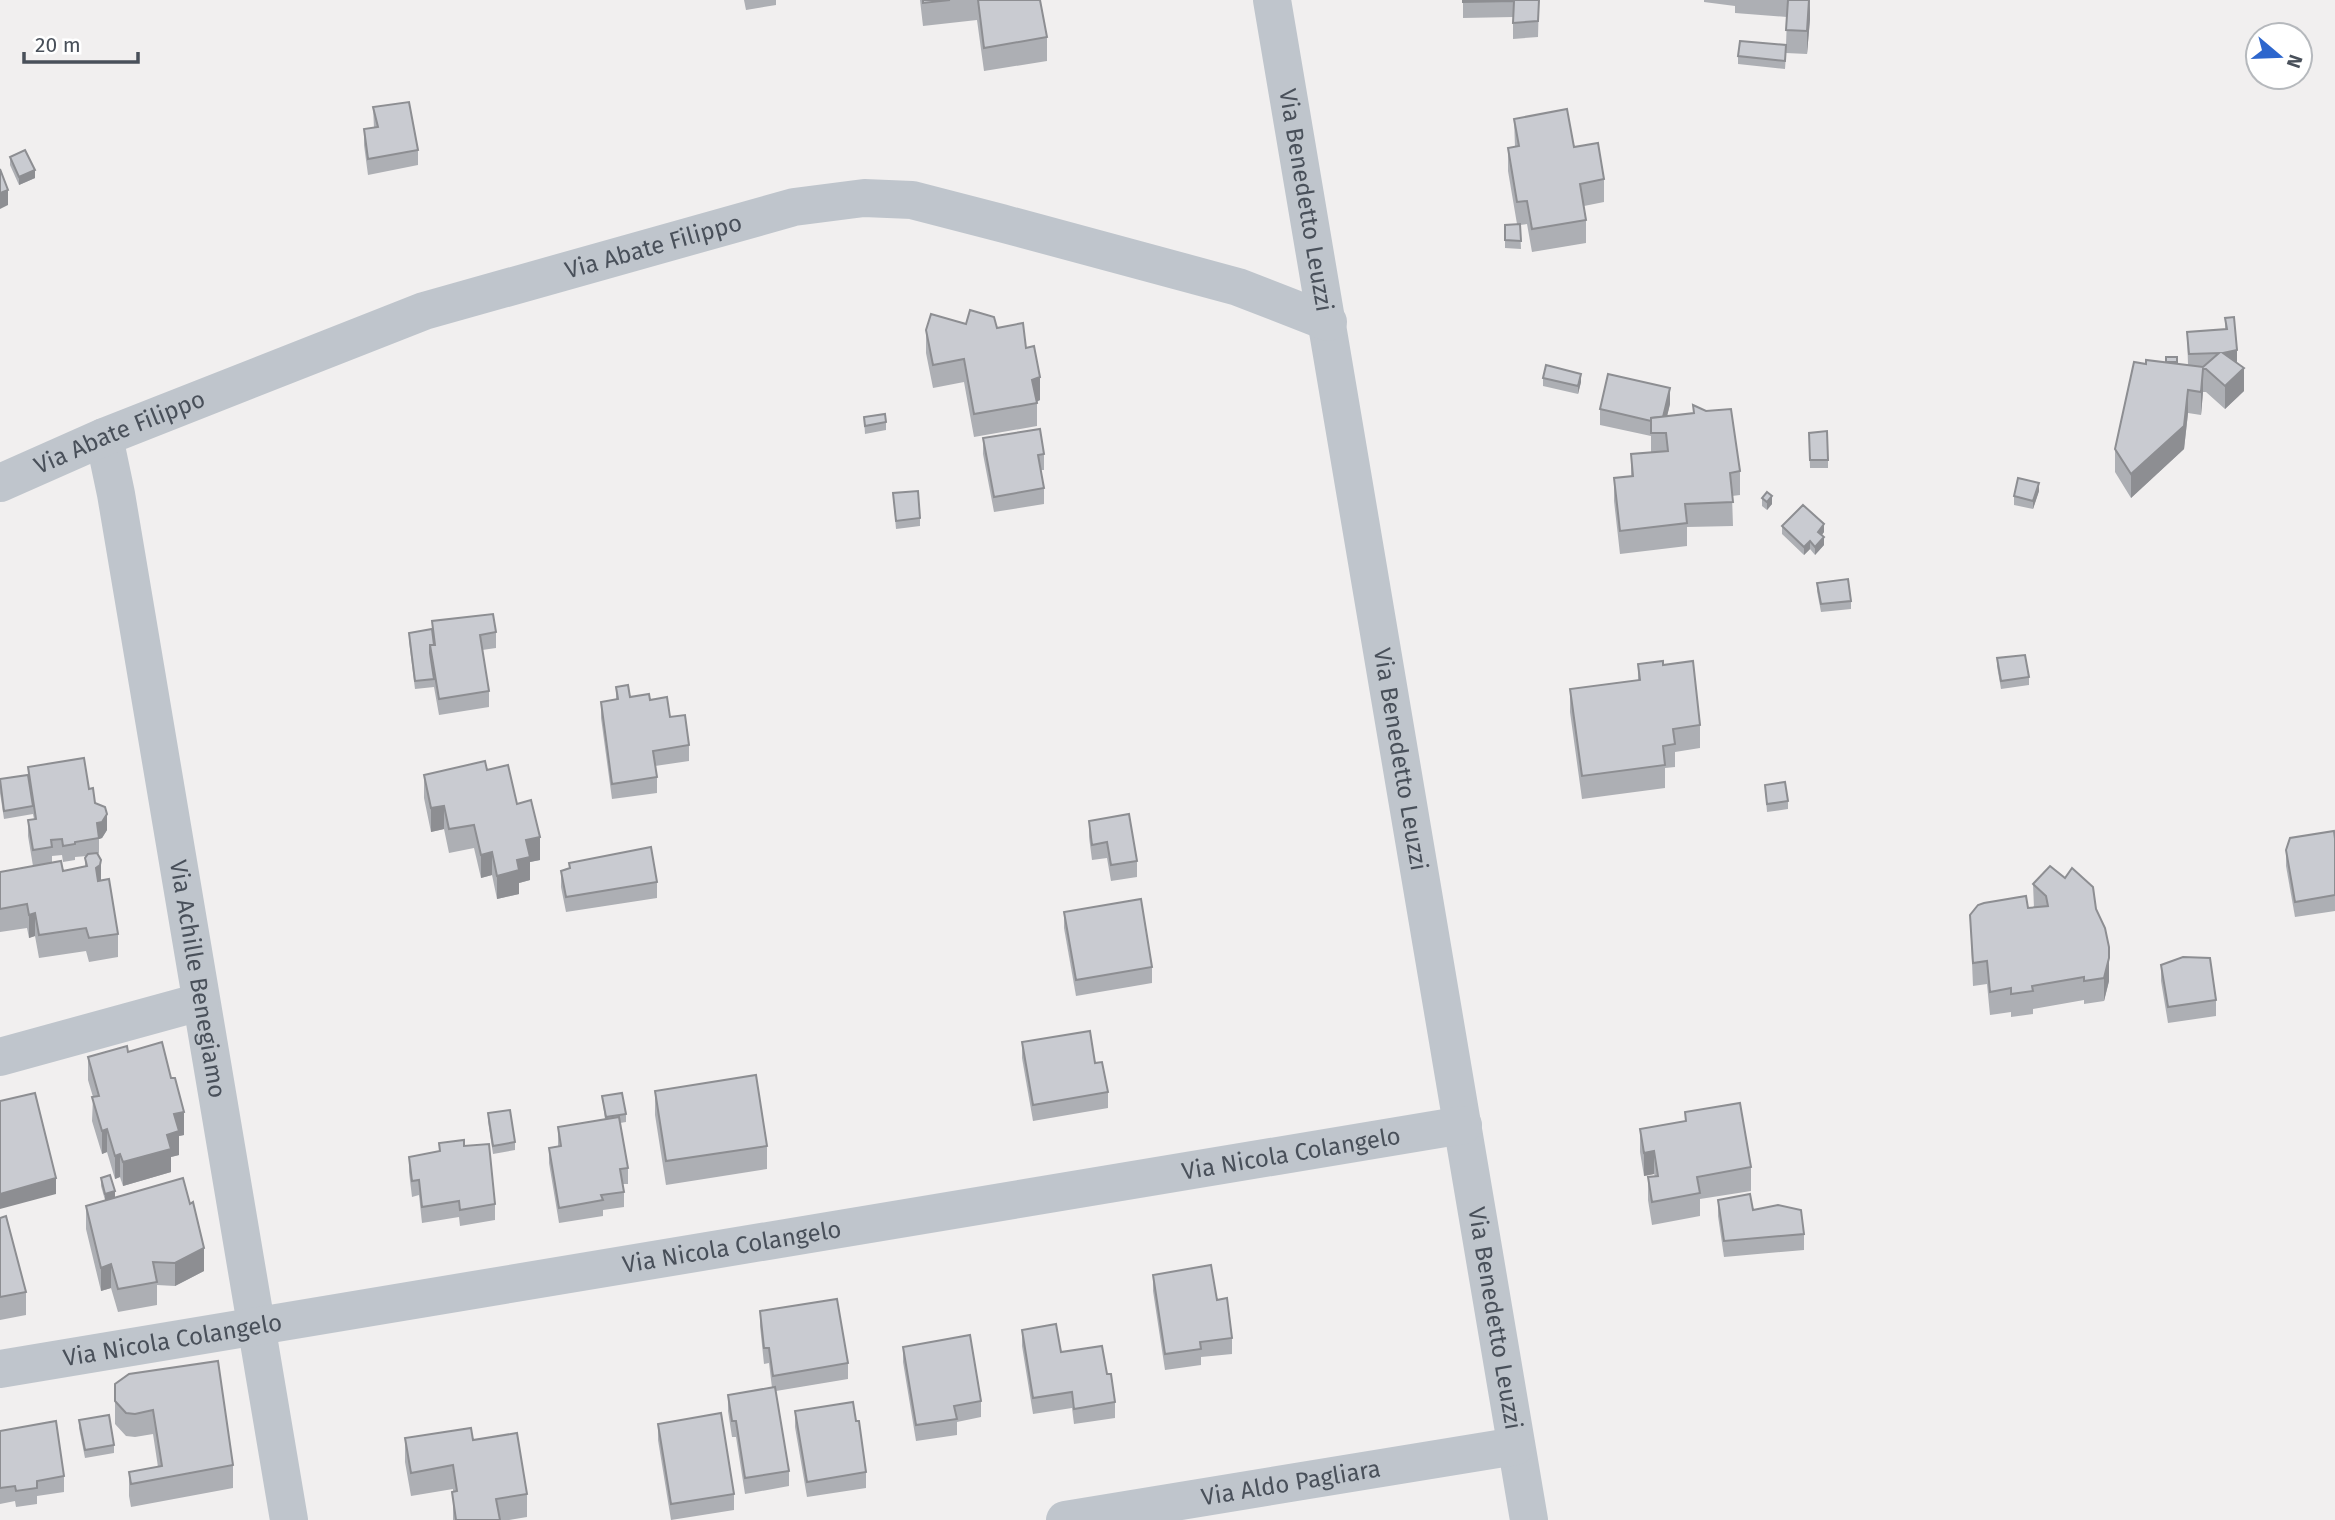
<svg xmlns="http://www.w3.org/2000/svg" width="2335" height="1520" font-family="'Fira Sans',sans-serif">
<rect width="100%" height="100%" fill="#f1efef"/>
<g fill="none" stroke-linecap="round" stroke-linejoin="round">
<g stroke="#bfc5cc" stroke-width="38">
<path id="s1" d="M1272,0L1529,1520"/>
<path id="s2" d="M104,437L116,494L289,1520"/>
<path id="s3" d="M0,483L104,437L424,311L794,207L864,198L912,200L1001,223L1238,287L1328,322"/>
<path d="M0,1057L200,1002"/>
<path id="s4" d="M0,1369L1463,1125"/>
<path id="s5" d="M1065,1520L1516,1446"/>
</g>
</g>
<g fill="#adafb4" fill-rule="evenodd">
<path d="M744,0H776V5L746,10Z"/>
<path d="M920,0H1040L1047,37V61L984,71L977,20L923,26Z"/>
<path d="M1463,0H1539L1538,37L1513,39V17L1463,18Z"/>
<path d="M1704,0H1810V19L1807,54L1786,53L1785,69L1738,64V56L1786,45L1787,17L1735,13V6L1704,2Z"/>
<path d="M373,107L418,150V165L368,175L364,145V129L374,128Z"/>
<path d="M1514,119L1604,179V202L1584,206L1586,220V243L1532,252L1527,224L1520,225L1521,249L1505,248V225L1517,224L1508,171V148L1515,147Z"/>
<path d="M10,157L35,178L19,185L10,165Z"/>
<path d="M2225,318L2244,391L2225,409L2206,392H2203L2201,415L2188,413L2184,449L2131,498L2115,472V449L2146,364L2166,362L2177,357V364L2188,365L2187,332L2225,329Z"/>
<path d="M966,324L997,328L1026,348L1040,400L1037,402V426L974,437L964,382L933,388L926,353V330Z"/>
<path d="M1543,378L1581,382L1578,394L1543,386Z"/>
<path d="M1670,404L1667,416L1693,413V405L1740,471V495L1732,496L1733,526L1687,527V546L1620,554L1614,501V478L1631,476V454L1651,452V436L1600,425V409Z"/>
<path d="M864,417L886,422V430L865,434Z"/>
<path d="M1809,433L1828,460V468H1810Z"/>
<path d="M983,438L1044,454V470H1041L1044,488V504L994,512L983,454Z"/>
<path d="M2039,491L2033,509L2014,505V496Z"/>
<path d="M893,493L920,518V526L896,529Z"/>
<path d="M1762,498L1772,504L1767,510L1762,506Z"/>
<path d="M1782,526L1824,532L1822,535L1824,545L1815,555L1810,549L1804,555L1782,534Z"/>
<path d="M1817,583L1851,601V609L1821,612L1817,591Z"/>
<path d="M432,621L496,632V648L482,650L489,691V707L439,715L434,687L415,689L409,641V633L432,629Z"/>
<path d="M1997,658L2029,677V685L2001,689L1997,666Z"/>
<path d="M1638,664L1663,665L1700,725V748L1675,752V767L1665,768V788L1582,799L1570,712V689L1638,680Z"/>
<path d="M616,687L630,697L650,700L670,717L689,745V761L655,766L657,777V793L612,799L601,718V702L616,699Z"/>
<path d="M28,767L89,789L107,830L102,838L99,839V853L98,854L101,880L118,934V957L89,962L86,951L39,958L35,936L29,938L27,928L0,932V872L33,866L28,836V820L34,819L33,814L4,819L0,793V779L28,775ZM62,855L63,862L75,860V857L87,856L85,858V866L63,871L52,863V856Z"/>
<path d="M487,770L517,804L540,860L530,862V880L519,883V894L497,899L492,875L481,878L474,848L449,853L444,829L431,832L424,798V775Z"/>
<path d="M1765,785L1788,801V809L1767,812Z"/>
<path d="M1089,821L1137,861V877L1111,881L1107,858L1092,860L1089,837Z"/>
<path d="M2335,839V911L2295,917L2286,866V850Z"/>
<path d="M569,863L657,882V898L566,912L561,887V871L569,868Z"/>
<path d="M2033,884L2096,909L2109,981L2104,1001L2084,1004V1000L2033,1009V1014L2011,1017V1012L1990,1015L1987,984L1973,986L1970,915L2034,908Z"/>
<path d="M1064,912L1152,967V983L1076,996L1064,928Z"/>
<path d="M2161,965L2216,1000V1016L2168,1023L2161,981Z"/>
<path d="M1022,1042L1095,1063L1108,1092V1108L1033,1121L1022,1058Z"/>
<path d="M128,1052L184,1135L179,1136V1155L171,1157V1172L123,1186L120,1177L115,1179L107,1152L102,1154L92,1121L93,1097L88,1080V1057Z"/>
<path d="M655,1091L767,1146V1169L666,1185L655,1115Z"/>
<path d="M602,1096L626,1114V1122L620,1123L628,1168V1184H623L624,1192V1207L603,1210V1216L559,1223L549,1163V1148L558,1146V1127L605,1119Z"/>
<path d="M1685,1112L1751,1167V1191L1700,1199V1216L1652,1225L1648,1200V1177L1655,1176L1654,1174L1644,1176L1640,1152V1129L1685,1121Z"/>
<path d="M488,1113L515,1142V1150L493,1154L488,1121Z"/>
<path d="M439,1143L464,1146L495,1204V1220L460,1226L459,1217L422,1223L419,1195L412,1197L409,1172V1157L439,1151Z"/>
<path d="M101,1178L115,1197L204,1271L175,1286L157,1285V1305L118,1312L111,1288L101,1291L86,1229V1206L105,1200L101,1186Z"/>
<path d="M1718,1200L1753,1210L1804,1234V1250L1724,1257L1718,1216Z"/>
<path d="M0,1218L26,1292V1315L0,1320Z"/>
<path d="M1153,1275L1217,1300L1232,1338V1354L1201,1357V1365L1165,1370L1153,1291Z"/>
<path d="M760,1311L848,1363V1379L776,1391L789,1471V1486L745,1494L736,1437H732L728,1411V1395L772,1388L769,1363L764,1364L760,1326Z"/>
<path d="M1022,1330L1061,1352L1107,1374L1115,1402V1418L1074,1424L1072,1408L1033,1414L1022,1346Z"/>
<path d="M903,1347L981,1401V1417L957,1422V1435L916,1441L903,1362Z"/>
<path d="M115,1384L233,1465V1488L131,1507L129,1496V1472L158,1467L153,1434L135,1437L126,1436L115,1424Z"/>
<path d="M795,1411L856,1421L866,1472V1488L807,1497L795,1427Z"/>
<path d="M79,1420L114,1445V1453L85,1458L79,1428Z"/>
<path d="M658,1424L734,1494V1510L671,1520L658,1440Z"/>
<path d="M0,1431L64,1476V1492L37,1496V1504L16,1507L15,1501L0,1504Z"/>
<path d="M405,1438L473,1440L527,1494V1517L509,1520H453V1489L411,1496L405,1462Z"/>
</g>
<g fill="#8d8e92">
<path d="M1810,0V19L1807,54V31Z"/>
<path d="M35,170V178L19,185V177Z"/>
<path d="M8,190V205L0,209V193Z"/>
<path d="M2237,350V373L2223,353Z"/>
<path d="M2244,368V391L2225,409V386Z"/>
<path d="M2203,369V392L2201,415V392Z"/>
<path d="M1581,374V382L1578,394V386Z"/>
<path d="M1040,377V400L1032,403V380Z"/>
<path d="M1670,388V404L1663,433L1662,423Z"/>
<path d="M2188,390V413L2184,449L2131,498V474Z"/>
<path d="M2039,483V491L2033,509V501Z"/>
<path d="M1772,496V504L1767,510V502Z"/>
<path d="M1824,524V532L1818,540V532Z"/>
<path d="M1824,537V545L1815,555V547Z"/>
<path d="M1810,541V549L1804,555V547Z"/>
<path d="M444,806V829L431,832V808Z"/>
<path d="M107,814V830L102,838L99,839L97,823Z"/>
<path d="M540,837V860L530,862V880L519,883V894L497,899V876L517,860L526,840Z"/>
<path d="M492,852V875L481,878V855Z"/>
<path d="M101,860V883L100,889L96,868Z"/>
<path d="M35,913V936L29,938V915Z"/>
<path d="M2109,958V981L2104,1001V978Z"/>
<path d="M184,1112V1135L179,1136V1155L171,1157V1172L123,1186V1162L167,1135L174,1114Z"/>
<path d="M107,1129V1152L102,1154V1131Z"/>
<path d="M1654,1151V1174L1644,1176V1153Z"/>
<path d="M120,1154V1177L115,1179V1156Z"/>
<path d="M56,1178V1194L0,1209V1194Z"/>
<path d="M115,1191V1199L105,1202V1194Z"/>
<path d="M204,1248V1271L175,1286V1263Z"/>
<path d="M111,1264V1288L101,1291V1268Z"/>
</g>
<g fill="#c9cbd1" stroke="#8d8e92" stroke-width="2">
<path d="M923,0H950L923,3Z"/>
<path d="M978,0H1040L1047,37L984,48Z"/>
<path d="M1463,0H1539L1538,21L1513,23L1514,1L1463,2Z"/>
<path d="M1788,0H1809L1807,31L1786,30Z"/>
<path d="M1740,41L1786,45L1785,61L1738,56Z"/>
<path d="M409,102L418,150L368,159L364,129L378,127L373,107Z"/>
<path d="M1567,109L1574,147L1598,143L1604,179L1580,184L1586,220L1532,229L1527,201L1517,202L1508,148L1519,146L1514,119Z"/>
<path d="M25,150L35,170L19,177L10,157Z"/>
<path d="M0,169L8,190L0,193Z"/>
<path d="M1520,224L1521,241L1505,240V225Z"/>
<path d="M970,310L994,317L997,328L1023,323L1026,348L1034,346L1040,377L1032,380L1037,403L974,414L964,359L933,365L926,330L931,314L966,324Z"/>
<path d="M2234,317L2237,350L2223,353L2244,368L2225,386L2206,369H2203L2201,392L2188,390L2184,426L2131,474L2115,449L2134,362L2146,364V360L2203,367L2219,353L2189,354L2187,332L2227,329L2225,318Z"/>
<rect x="2166" y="357" width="11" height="5"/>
<path d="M1546,365L1581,374L1578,386L1543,378Z"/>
<path d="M1608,374L1670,388L1663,417L1651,418V421L1600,409Z"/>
<path d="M1693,405L1706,411L1731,409L1740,471L1730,473L1733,502L1685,504L1687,523L1620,531L1614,478L1633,476L1631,454L1668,451L1666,433H1651V418L1694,413Z"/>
<path d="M885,414L886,422L865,426L864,417Z"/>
<path d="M1040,429L1044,454L1038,455L1044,488L994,497L983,438Z"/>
<path d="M1827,431L1828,460H1810L1809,433Z"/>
<path d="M2018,478L2039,483L2033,501L2014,496Z"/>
<path d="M918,491L920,518L896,521L893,493Z"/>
<path d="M1767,492L1772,496L1767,502L1762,498Z"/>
<path d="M1803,505L1824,524L1818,532L1824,537L1815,547L1810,541L1804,547L1782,526Z"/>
<path d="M1848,579L1851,601L1821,604L1817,583Z"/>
<path d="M493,614L496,632L480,635L489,691L439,699L430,645H435L432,621Z"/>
<path d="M432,629L434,645H430V653L434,679L415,681L409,633Z"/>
<path d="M2025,655L2029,677L2001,681L1997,658Z"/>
<path d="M1663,661V665L1693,661L1700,725L1673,729L1675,744L1663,746L1665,765L1582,776L1570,689L1640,680L1638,664Z"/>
<path d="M628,685L630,697L649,694L650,700L667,697L670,717L685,715L689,745L653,751L657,777L612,784L601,702L618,699L616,687Z"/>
<path d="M84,758L89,789L93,788L95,803L105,807L107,814L102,822L97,823L99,838L75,842V844L63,846L62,839L51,840L52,847L33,850L28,820L36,819L28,767Z"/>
<path d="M485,761L487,770L508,765L517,804L531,800L540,837L526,840L530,857L517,860L519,870L497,876L492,852L481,855L474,825L449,829L444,806L431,808L424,775Z"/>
<path d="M28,775L33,806L4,811L0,779Z"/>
<path d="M1785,782L1788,801L1767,804L1765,785Z"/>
<path d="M1129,814L1137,861L1111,865L1107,842L1092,845L1089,821Z"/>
<path d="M2334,831L2335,839V895L2295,902L2286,850L2290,838Z"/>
<path d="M651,847L657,882L566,897L561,871L570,868L569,863Z"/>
<path d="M97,853L101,860L100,865L96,868L98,881L109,879L118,934L89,938L86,928L39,935L35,913L29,915L27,904L0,909V872L61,861L63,871L87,866L85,858L88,854Z"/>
<path d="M2050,866L2065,878L2072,868L2093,887L2096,909L2105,928L2109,947V958L2104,978L2084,981V977L2032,986L2033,991L2011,994V988L1990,992L1987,961L1973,963L1970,915L1978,905L1984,903L2026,896L2028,908L2048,906L2046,896L2033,884Z"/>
<path d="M1141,899L1152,967L1076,980L1064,912Z"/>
<path d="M2183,957L2210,958L2216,1000L2168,1007L2161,965Z"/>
<path d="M1090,1031L1095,1063L1102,1062L1108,1092L1033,1105L1022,1042Z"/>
<path d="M162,1042L171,1078H175L184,1112L174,1114L179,1131L167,1135L171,1149L123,1162L120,1154L115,1156L107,1129L102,1131L92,1097L99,1096L88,1057L127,1046L128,1052Z"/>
<path d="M756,1075L767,1146L666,1161L655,1091Z"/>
<path d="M35,1093L56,1178L0,1194V1101Z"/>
<path d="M622,1093L626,1114L606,1117L602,1096Z"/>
<path d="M1740,1103L1751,1167L1697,1177L1700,1193L1652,1202L1648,1177L1658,1176L1654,1151L1644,1153L1640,1129L1686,1121L1685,1112Z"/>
<path d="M510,1110L515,1142L493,1146L488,1113Z"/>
<path d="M619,1117L628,1168L620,1169L624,1192L601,1195L603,1200L559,1208L549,1148L561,1146L558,1127Z"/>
<path d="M464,1140V1146L489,1144L495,1204L460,1210L459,1201L422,1207L419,1180L412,1181L409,1157L440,1151L439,1143Z"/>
<path d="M110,1175L115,1191L105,1194L101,1178Z"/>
<path d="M183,1178L190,1204L193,1202L204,1248L175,1263L153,1262L157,1282L118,1289L111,1264L101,1268L86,1206Z"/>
<path d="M1750,1194L1753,1210L1778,1205L1801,1210L1804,1234L1724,1241L1718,1200Z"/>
<path d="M6,1216L26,1292L0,1297V1218Z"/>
<path d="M1211,1265L1217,1300L1227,1298L1232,1338L1200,1342L1201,1349L1165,1354L1153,1275Z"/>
<path d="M837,1299L848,1363L773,1376L769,1348H764L760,1311Z"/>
<path d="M1056,1324L1061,1352L1102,1346L1107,1374H1111L1115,1402L1074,1409L1072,1392L1033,1398L1022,1330Z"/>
<path d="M970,1335L981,1401L954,1406L957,1419L916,1425L903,1347Z"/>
<path d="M218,1361L233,1465L131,1484L129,1472L162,1466L153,1410L135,1414L126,1413L115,1401V1384L129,1374Z"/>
<path d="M775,1387L789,1471L745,1478L736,1421H732L728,1395Z"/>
<path d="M853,1402L856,1421H859L866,1472L807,1482L795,1411Z"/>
<path d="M721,1413L734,1494L671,1504L658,1424Z"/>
<path d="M109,1415L114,1445L85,1450L79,1420Z"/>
<path d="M56,1421L64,1476L37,1481V1488L16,1491L15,1486L0,1488V1431Z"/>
<path d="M471,1428L473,1440L517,1433L527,1494L496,1499L500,1520H456L452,1492L457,1491L453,1465L411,1473L405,1438Z"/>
</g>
<g text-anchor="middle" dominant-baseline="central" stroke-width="5" stroke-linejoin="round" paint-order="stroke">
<g font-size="24" fill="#49505a" stroke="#fff">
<text stroke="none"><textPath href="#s1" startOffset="203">Via Benedetto Leuzzi</textPath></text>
<text stroke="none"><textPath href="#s3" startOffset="696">Via Abate Filippo</textPath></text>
<text stroke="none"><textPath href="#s3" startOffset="130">Via Abate Filippo</textPath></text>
<text stroke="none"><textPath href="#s1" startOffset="770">Via Benedetto Leuzzi</textPath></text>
<text stroke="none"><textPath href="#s2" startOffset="550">Via Achille Benegiamo</textPath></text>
<text stroke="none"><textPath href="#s4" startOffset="1309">Via Nicola Colangelo</textPath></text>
<text stroke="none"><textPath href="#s4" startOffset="742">Via Nicola Colangelo</textPath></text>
<text stroke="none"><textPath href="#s1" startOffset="1337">Via Benedetto Leuzzi</textPath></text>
<text stroke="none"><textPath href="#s4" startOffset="175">Via Nicola Colangelo</textPath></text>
<text stroke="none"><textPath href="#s5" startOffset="229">Via Aldo Pagliara</textPath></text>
</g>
</g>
<g transform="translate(2279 56) rotate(109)"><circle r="33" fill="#ffffff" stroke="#b6b9bd" stroke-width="2"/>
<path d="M0-5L12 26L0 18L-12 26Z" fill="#2d66cd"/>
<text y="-10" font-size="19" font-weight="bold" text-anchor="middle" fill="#49505a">N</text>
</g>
<path d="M24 52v10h114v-10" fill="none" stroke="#49505a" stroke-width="3.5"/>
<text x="35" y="52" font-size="21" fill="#49505a" stroke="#ffffff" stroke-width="5" paint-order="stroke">20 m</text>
</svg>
